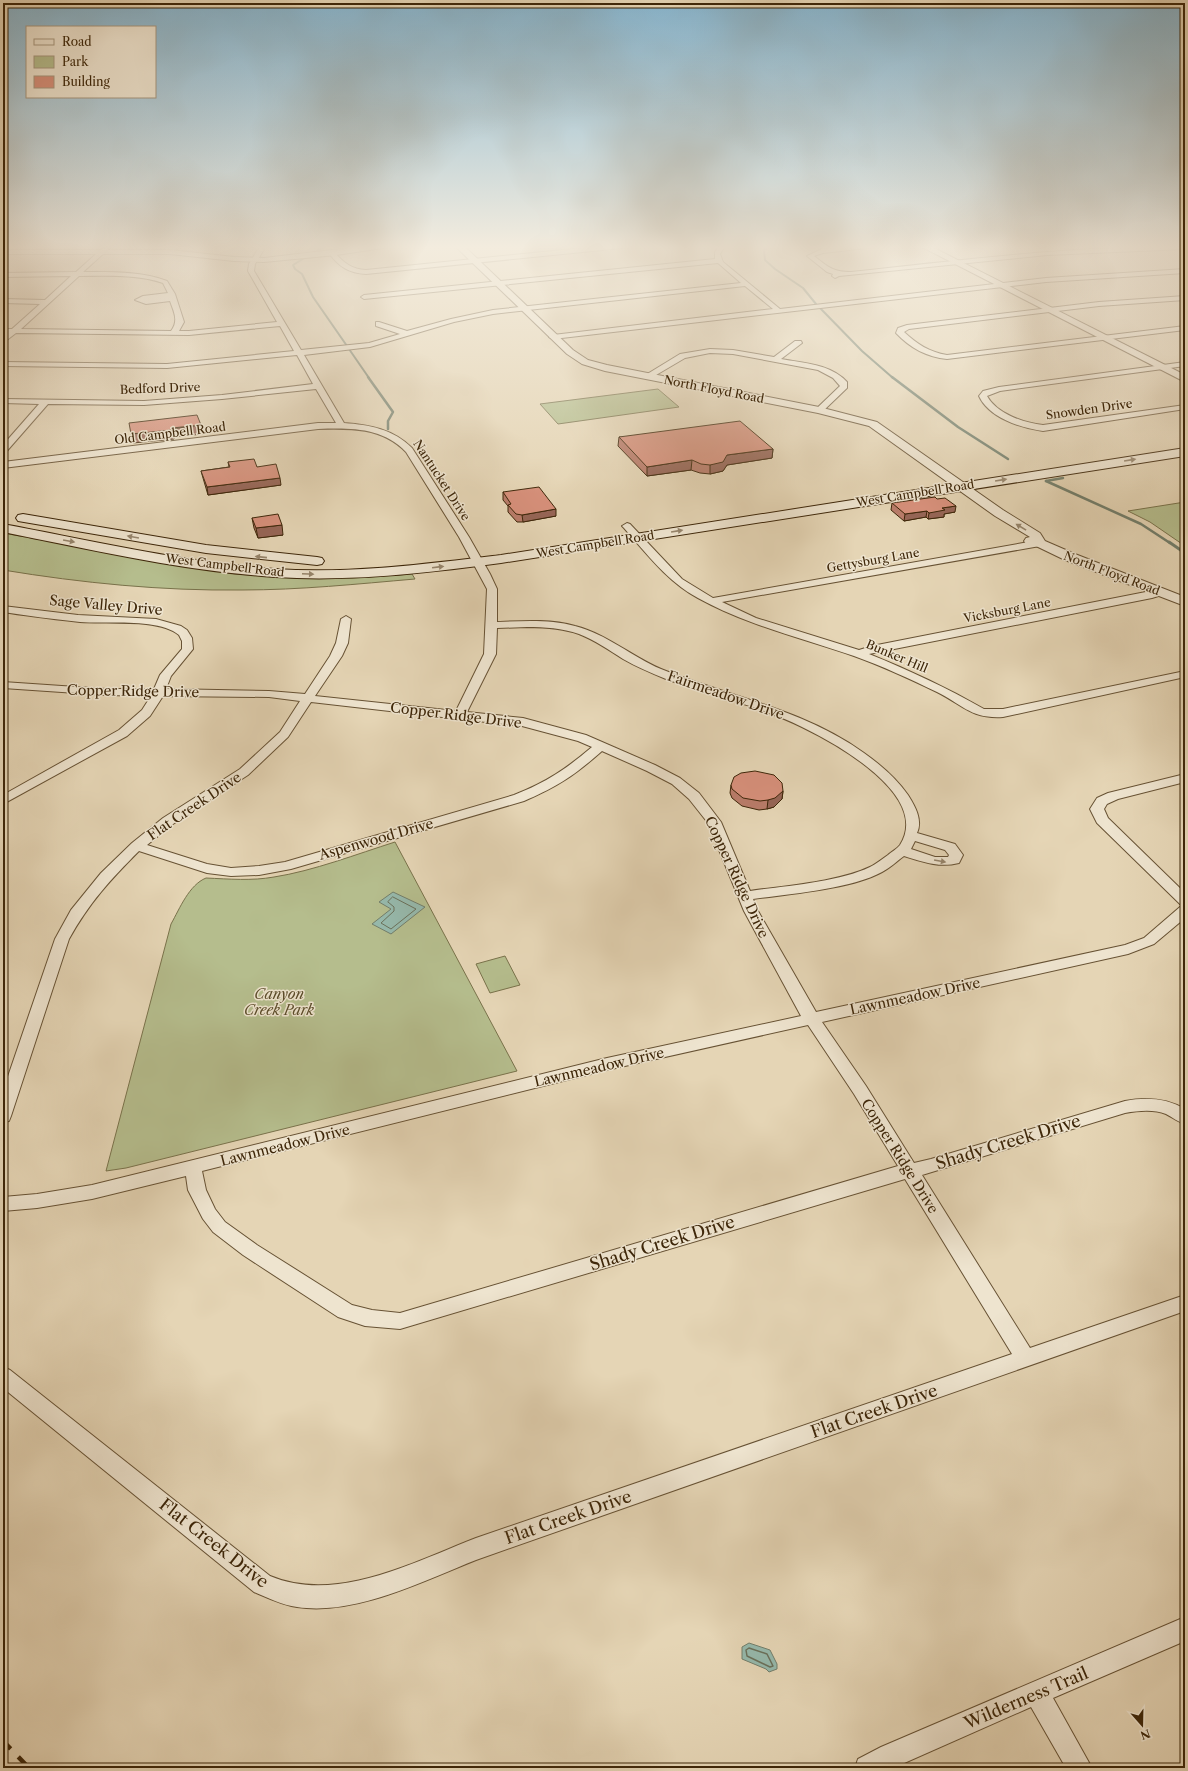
<svg xmlns="http://www.w3.org/2000/svg" width="1188" height="1771" font-family="'Libre Caslon Text',serif">
<rect width="100%" height="100%" fill="#e5d5b5"/>
<filter id="stains"><feTurbulence type="fractalNoise" baseFrequency=".005" numOctaves="4"/><feColorMatrix values="0 0 0 0 .2 0 0 0 0 .09 0 0 0 0 .02 0 0 0 .5 -.17"/></filter>
<radialGradient id="worn" r=".72"><stop offset=".6" stop-color="#630" stop-opacity="0"/><stop offset="1" stop-color="#630" stop-opacity=".3"/></radialGradient>
<g fill="#b5bd8d" stroke="#79724b">
<path d="M658,389L679,407L558,424L540,404Z"/>
<path d="M1185,502V546L1150,522L1128,511Z"/>
<path d="M3,533L235,574L294,578H353L412,574L415,579C357,584 300,590 242,590C162,591 82,583 3,570Z"/>
<path d="M395,842L517,1071L126,1168L106,1171L171,924C180,908 189,885 206,878C229,879 252,881 274,877C313,871 357,854 395,842Z"/>
<path d="M505,956L520,985L490,993L476,964Z"/>
</g>
<g fill="#96b9ac" stroke="#727e6b">
<path d="M393,892L425,907L391,934L372,924L391,909L379,902Z"/>
<path d="M749,1643L770,1650L777,1664V1669L769,1672L766,1669L742,1659V1647Z"/>
</g>
<g fill="none" stroke-linecap="round" stroke-linejoin="round">
<path stroke="#6a705a" stroke-width="1" d="M393,897L416,909L391,929L381,923L394,911V907L388,902Z"/>
<path stroke="#6a705a" stroke-width="1.5" d="M749,1648L767,1654L773,1666L770,1667L747,1656L746,1650Z"/>
<g stroke="#727e6b" stroke-width="2">
<path d="M771,246L764,250L765,260L775,269L803,288L816,304"/>
<path d="M313,254L324,246"/>
<path d="M306,257L293,265L295,269L302,274L313,297L347,346"/>
<path d="M820,308L862,351L893,378"/>
<path d="M349,349L369,378"/>
</g>
<g stroke="#727e6b" stroke-width="2.5">
<path d="M368,377L393,412L388,421V429"/>
<path d="M892,377L958,427L1008,459"/>
<path d="M1046,481L1141,524L1170,543"/>
<path d="M1046,481L1063,478"/>
</g>
<path stroke="#727e6b" stroke-width="3" d="M1169,542L1185,553"/>
<defs>
<g id="minor">
<path d="M105,246H112L83,272C111,272 141,271 167,281L175,294L184,322L179,331H189L277,322L248,271L249,264L260,246H266L255,264L254,271L301,350L369,343L400,334L376,326V322H379L407,331L451,319L493,310L741,283L718,263L364,299L361,297L364,295L715,259V252L719,246H725L720,254L723,262L780,309L1046,278L1185,269V273L1046,282L553,339L549,337L553,335L773,309L745,286L493,314L454,322L370,347L304,355L344,423C370,425 393,429 412,448L469,537L490,574L497,589V622C523,621 550,619 575,626C607,634 632,657 661,669C730,697 803,709 864,753C881,765 896,778 908,795C915,806 923,820 917,833L955,844L963,855L959,863C939,868 923,862 904,856C897,861 890,868 882,872C851,889 789,894 753,899L758,911L816,1012L1125,945L1144,938L1180,907L1185,905L1180,904L1097,823L1090,809L1097,798L1108,793L1185,774V782L1118,799L1107,804L1104,809L1108,818L1185,893V918L1154,944L1128,954L822,1022L866,1086L914,1163L931,1159L1125,1101C1146,1097 1166,1098 1185,1109V1124C1178,1122 1172,1117 1166,1114C1153,1109 1138,1111 1125,1113L922,1175L1030,1348L1185,1295V1311L476,1560C423,1581 355,1616 297,1607C282,1605 268,1598 254,1592L3,1388V1367L10,1370L270,1576C336,1604 414,1562 476,1538L1012,1354L905,1179L400,1329L365,1326L338,1317L243,1255L213,1232L203,1219L188,1190L186,1176L92,1199L37,1208L3,1211V1197L37,1194L92,1185L607,1058L801,1016L744,911L708,823L689,799L672,784L647,771L602,751C575,775 557,787 524,801L291,869L259,875L231,876L207,873L139,851C110,880 89,903 69,939L11,1116L9,1121L3,1122V1091L55,939L71,910L101,873L132,843L163,818L240,769L280,732L300,701L269,697L163,696L150,716L127,736L3,804V795L119,730L142,710L151,696L106,695L3,688V682L106,689H154L160,675L182,649V641L179,635C159,618 106,624 80,622C54,619 28,616 3,612V606L78,615L156,619L181,626L187,630L192,638L193,649L171,676L166,689L269,691L305,694L330,656L336,643L341,619L346,616L351,619L348,643L342,656L315,696L456,711L484,654L487,589L459,537L406,452C382,427 350,428 318,429L3,468V462L318,423H336L316,389L222,399L144,405L48,404L6,452L3,453V445L39,404L3,403V399L144,401L222,395L313,384L297,355L167,368L3,366V362L167,364L294,351L280,326L189,335L16,333L3,343V337L7,333H3V329H12L40,304L3,303V299L45,300L71,276L3,277V273L76,272ZM79,276C106,276 137,274 163,283L168,293L143,296L135,300L146,304L170,301C174,312 179,321 171,331L21,329ZM527,627C545,627 562,628 579,634C595,640 609,650 623,659C637,667 651,673 666,679C711,695 759,706 802,727C837,744 931,796 900,845C897,849 891,852 888,855C882,859 876,864 870,867C839,882 784,886 750,891L721,822L699,793L680,778L655,765L586,735L523,718L467,712L496,654L497,628ZM311,702L522,726L578,741L592,747C566,769 547,782 514,795L285,862L259,866L231,868L207,864L147,845L173,824L248,775L288,737ZM915,841L945,850L949,855L948,857H935L911,849ZM808,1025L854,1094L898,1166L400,1313L372,1310L352,1305L257,1245L225,1222L215,1209L206,1190L202,1171L607,1070Z"/>
<path d="M602,246H625L622,248L366,274C349,273 339,267 329,253L334,252C344,263 351,269 366,270Z"/>
<path d="M849,246H870L867,248L823,253L814,256C828,267 833,272 851,272C962,260 1073,246 1185,246V249L1047,255L839,276L835,278L832,276L833,274L827,272L807,256L822,249Z"/>
<path d="M1185,296V300L1099,306L909,329L904,332C917,344 929,352 947,355L1185,326V330L947,359C927,357 910,348 896,333L898,328L907,325L1099,302Z"/>
<path d="M795,341H801L802,343L781,359C803,363 831,364 847,382V388L822,412H819L815,410L840,386L833,378L818,370L733,354L710,353L685,358L651,378H645L644,376L680,354L710,349L733,350L774,357Z"/>
<path d="M1185,362V366L1000,391L987,396C997,414 1024,423 1043,425L1185,405V409L1043,431C1021,428 989,418 979,396L983,391L999,387Z"/>
<path d="M627,523L630,524L682,579L713,598L1040,540L1043,541L1045,543L1043,545L1040,546L722,602L756,618L859,650L872,646L1161,589L1165,590L1166,592L1165,594L1152,598L869,654C909,670 947,688 984,709H1003L1185,671V677L1003,717C971,719 963,705 937,692C910,679 882,666 854,656C801,638 747,625 698,598C668,582 646,553 624,528L622,526Z"/>
<path d="M1185,1617V1641L1053,1698L1092,1768H1066L1031,1707L893,1768H855L858,1759L881,1747Z"/>
</g>
<g id="tertiary">
<path d="M366,246H387L383,248L336,255L264,262L234,261L170,254H3V250H170L234,257L264,258Z"/>
<path d="M455,246H464L573,350L588,360L607,365L819,407L877,422L1003,510L1040,533L1045,541L1075,554L1185,597V606L1065,560L1036,546L1026,544L1024,541L1026,538L1030,537L995,516L869,426L818,413L605,371L582,364L567,354Z"/>
<path d="M920,246H930L1185,375V382Z"/>
</g>
<g id="secondary">
<path d="M1185,448V456L501,563C426,573 350,582 275,577C183,571 93,550 3,532V524C93,541 183,562 275,569C350,574 426,564 501,555Z"/>
<path d="M23,514L206,545L317,557L322,558L324,561L322,564L317,565L206,553L18,521L16,518L18,515Z"/>
</g>
</defs>
<use href="#minor" stroke="#675234" stroke-width="2"/>
<use href="#tertiary" stroke="#675234" stroke-width="2"/>
<use href="#secondary" stroke="#3d2609" stroke-width="2"/>
<use href="#minor" fill="#eee4cf" fill-rule="evenodd"/>
<use href="#tertiary" fill="#eee4cf" fill-rule="evenodd"/>
<use href="#secondary" fill="#eee4cf" fill-rule="evenodd"/>
<path stroke="#3d2609" stroke-width="4.5" stroke-dasharray="11 11" stroke-linecap="butt" d="M3,1741L29,1768"/>
</g>
<g fill="#b97c6a" stroke="#3d2609">
<path d="M619,437L773,449L772,458L727,465L723,471L710,474L700,473L691,470L647,476L618,446Z"/>
<path d="M228,462L257,467L281,485L208,495L203,478L201,471L229,467Z"/>
<path d="M503,492L556,516L523,522H517L508,512V506L503,500Z"/>
<path d="M892,503L955,512L944,514V517L928,519L926,517L904,521L891,510Z"/>
<path d="M252,518L283,535L258,538L254,528Z"/>
<path d="M731,785L783,791L782,799L774,807L767,809L759,810L742,806L732,798L730,793Z"/>
</g>
<g fill="#966556" stroke="#3d2609">
<path d="M201,425L203,434L174,437V439L133,443L131,434Z"/>
<path d="M773,449L772,458L727,465L723,471L710,474V465L727,455Z"/>
<path d="M692,460L691,470L647,476V467Z"/>
<path d="M280,478L281,485L208,495L207,487Z"/>
<path d="M956,506L955,512L944,514V517L928,519L929,513L942,508Z"/>
<path d="M556,509V516L523,522L522,515Z"/>
<path d="M927,511L926,517L904,521L905,514Z"/>
<path d="M282,525L283,535L258,538L256,528Z"/>
<path d="M783,791L782,799L774,807L767,809L768,800Z"/>
</g>
<g fill="#d7907b" stroke="#3d2609">
<path d="M197,415L201,425L172,428V430L131,434L129,423Z"/>
<path d="M740,421L773,449L727,455L723,462L710,465L701,464L692,460L647,467L619,437Z"/>
<path d="M254,459L257,467L276,464L280,478L207,487L201,471L230,467L228,462Z"/>
<path d="M539,487L556,509L522,515L516,514L508,505L511,504L503,492Z"/>
<path d="M935,497L937,499L945,498L956,506L942,508L945,510L929,513L927,511L905,514L892,503Z"/>
<path d="M278,514L282,525L256,528L252,518Z"/>
<path d="M755,771L774,775L782,783L783,791L775,798L768,800L760,801L743,798L732,789L731,785L734,777L741,773Z"/>
</g>
<defs><path id="oneway-solid" d="M-6-.8H1V-3.2L6.5 0L1 3.2V.8H-6Z"/></defs>
<g fill="#96856c">
<use href="#oneway-solid" transform="translate(1130 460) rotate(-9)"/>
<use href="#oneway-solid" transform="translate(1001 480) rotate(-9)"/>
<use href="#oneway-solid" transform="translate(1021 527) rotate(-149)"/>
<use href="#oneway-solid" transform="translate(677 531) rotate(-9)"/>
<use href="#oneway-solid" transform="translate(133 537) rotate(-170)"/>
<use href="#oneway-solid" transform="translate(69 541) rotate(10)"/>
<use href="#oneway-solid" transform="translate(261 557) rotate(-174)"/>
<use href="#oneway-solid" transform="translate(438 567) rotate(-7)"/>
<use href="#oneway-solid" transform="translate(308 574) rotate(2)"/>
<use href="#oneway-solid" transform="translate(940 861) rotate(10)"/>
</g>
<linearGradient id="sky" x2="0" y2="1"><stop stop-color="#87b6d0"/><stop offset="0.5" stop-color="#f3ecde"/><stop offset="1" stop-color="#f3ecde" stop-opacity="0"/></linearGradient>
<rect width="1188" height="494" fill="url(#sky)"/>
<g text-anchor="middle" dominant-baseline="central" stroke-width="3" stroke-linejoin="round" paint-order="stroke">
<g font-size="12" fill="#3d2609" stroke="#eee4cf">
<text transform="translate(160 388) rotate(-2)">Bedford Drive</text>
<text transform="translate(714 389) rotate(11)">North Floyd Road</text>
<text transform="translate(1089 409) rotate(-8)">Snowden Drive</text>
<text transform="translate(170 433) rotate(-7)">Old Campbell Road</text>
<text transform="translate(442 480) rotate(57)">Nantucket Drive</text>
<text transform="translate(915 493) rotate(-9)">West Campbell Road</text>
<text transform="translate(595 544) rotate(-9)">West Campbell Road</text>
<text transform="translate(873 560) rotate(-10)">Gettysburg Lane</text>
<text transform="translate(225 565) rotate(7)">West Campbell Road</text>
<text transform="translate(1112 573) rotate(21)">North Floyd Road</text>
<text transform="translate(1007 610) rotate(-11)">Vicksburg Lane</text>
<text transform="translate(897 656) rotate(23)">Bunker Hill</text>
</g>
<g font-size="14" fill="#3d2609" stroke="#eee4cf">
<text transform="translate(106 605) rotate(5)">Sage Valley Drive</text>
<text transform="translate(133 691) rotate(1)">Copper Ridge Drive</text>
<text transform="translate(726 695) rotate(19)">Fairmeadow Drive</text>
<text transform="translate(456 715) rotate(7)">Copper Ridge Drive</text>
<text transform="translate(194 806) rotate(-34)">Flat Creek Drive</text>
<text transform="translate(376 839) rotate(-16)">Aspenwood Drive</text>
<text transform="translate(737 877) rotate(65)">Copper Ridge Drive</text>
<text transform="translate(915 996) rotate(-12)">Lawnmeadow Drive</text>
<text transform="translate(599 1067) rotate(-13)">Lawnmeadow Drive</text>
<text transform="translate(285 1145) rotate(-14)">Lawnmeadow Drive</text>
<text transform="translate(900 1156) rotate(58)">Copper Ridge Drive</text>
</g>
<g font-size="14" font-style="italic" fill="#5b4c2a" stroke="#eee4cf">
<text x="279" y="994">Canyon<tspan x="279" dy="16">Creek Park</tspan></text>
</g>
<g font-size="17" fill="#3d2609" stroke="#eee4cf">
<text transform="translate(1008 1142) rotate(-17)">Shady Creek Drive</text>
<text transform="translate(662 1243) rotate(-17)">Shady Creek Drive</text>
<text transform="translate(874 1411) rotate(-19)">Flat Creek Drive</text>
<text transform="translate(568 1517) rotate(-19)">Flat Creek Drive</text>
<text transform="translate(214 1543) rotate(38)">Flat Creek Drive</text>
<text transform="translate(1026 1698) rotate(-23)">Wilderness Trail</text>
</g>
</g>
<rect width="1188" height="1771" fill="none" stroke="#e5d5b5" stroke-width="16"/>
<rect x="4" y="4" width="1180" height="1763" fill="none" stroke="#3d2609" stroke-width="2"/>
<rect x="8" y="8" width="1172" height="1755" fill="none" stroke="#3d2609"/>
<rect x="26" y="26" width="130" height="72" fill="#eee4cf" stroke="#a79880"/>
<rect x="34" y="39" width="20" height="6" fill="#eee4cf" stroke="#a79880"/>
<text x="62" y="46" font-size="12" fill="#3d2609">Road</text>
<rect x="34" y="56" width="20" height="12" fill="#b5bd8d" stroke="#a79880"/>
<text x="62" y="66" font-size="12" fill="#3d2609">Park</text>
<rect x="34" y="76" width="20" height="12" fill="#d7907b" stroke="#a79880"/>
<text x="62" y="86" font-size="12" fill="#3d2609">Building</text>
<g transform="translate(1142 1725) rotate(160)" stroke="#eee4cf" stroke-width="3" paint-order="stroke">
<path d="M0-3L7 15L0 10L-7 15Z" fill="#3d2609"/>
<text y="-6" font-size="11" font-weight="bold" text-anchor="middle" fill="#3d2609">N</text>
</g>
<rect width="100%" height="100%" filter="url(#stains)"/>
<rect width="100%" height="100%" fill="url(#worn)"/>
</svg>
